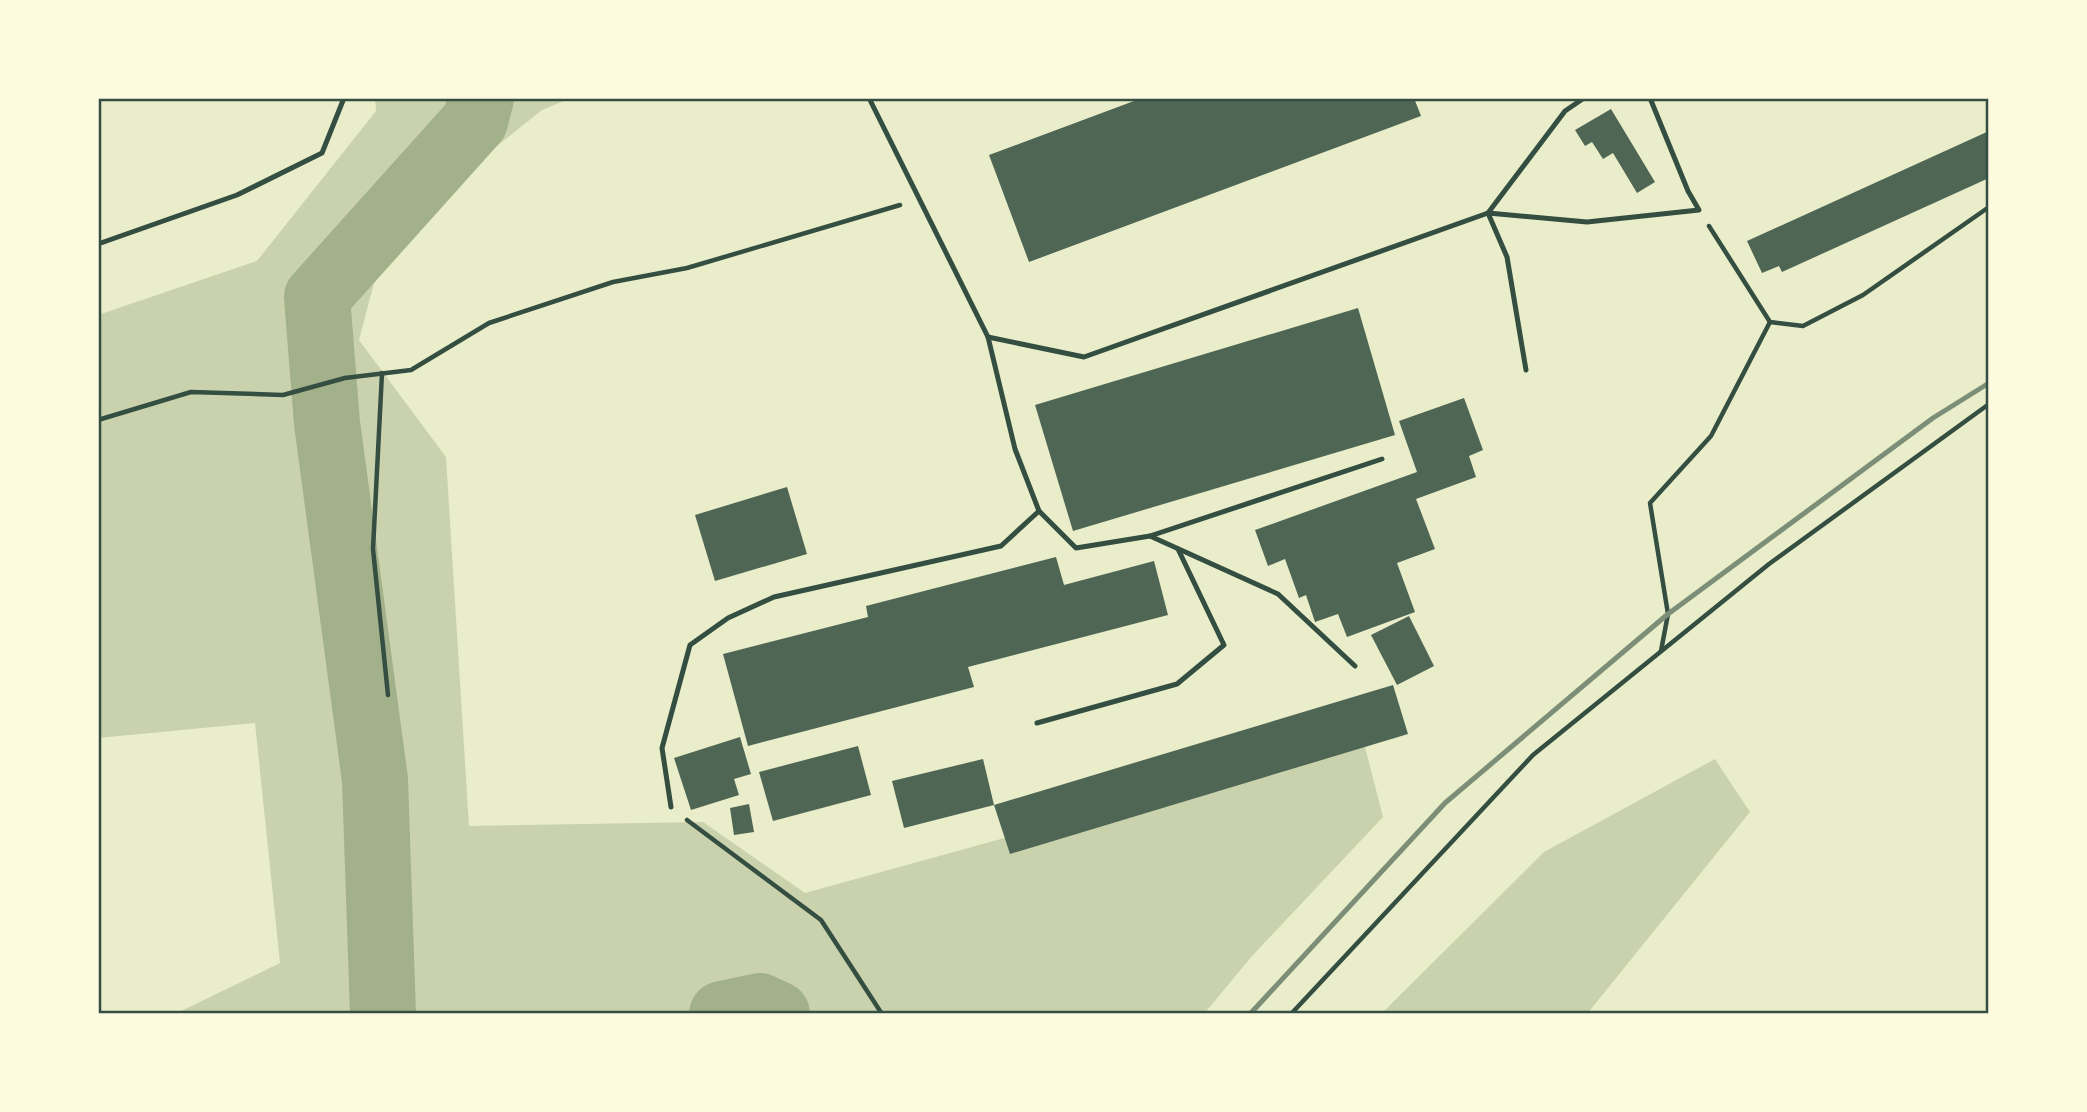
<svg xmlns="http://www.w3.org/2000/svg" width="2087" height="1112" font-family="'Sofia Sans Condensed',sans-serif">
<rect width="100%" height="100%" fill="#e9edc9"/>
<g fill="#cad2ad">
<path d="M375,98H571L542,110L387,234L359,340L446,457L469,826L703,822L805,893L1363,739L1383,817L1252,956L1204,1014H175L280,963L255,723L98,738V315L257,261L376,111Z"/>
<path d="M1715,759L1750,812L1587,1014H1381L1544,852Z"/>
</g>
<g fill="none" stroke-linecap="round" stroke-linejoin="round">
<g stroke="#a3b18a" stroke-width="66">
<path d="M383,1014L375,780L327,423L317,297L475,121L481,98"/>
<path d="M722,1014L760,1006L777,1014"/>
</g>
</g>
<g fill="#4f6655">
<path d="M1142,98H1414L1421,116L1029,262L989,155Z"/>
<path d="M1611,109L1655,182L1637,193L1613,153L1603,159L1592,142L1585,146L1575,130Z"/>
<path d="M1989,131V178L1782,272L1779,266L1762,273L1747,241Z"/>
<path d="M1358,308L1395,435L1073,531L1035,405Z"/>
<path d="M1464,398L1483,450L1469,456L1476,477L1416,499L1435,549L1397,563L1415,612L1347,637L1338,614L1315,622L1306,595L1299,598L1285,559L1268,566L1255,530L1417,472L1399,421Z"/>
<path d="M787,487L807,554L715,581L695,515Z"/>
<path d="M1056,557L1064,585L1154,561L1168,615L968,667L974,687L748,746L723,654L868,617L866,606Z"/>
<path d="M1409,616L1434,666L1397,685L1371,635Z"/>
<path d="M1393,685L1408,734L1010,854L994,805Z"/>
<path d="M740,737L751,774L734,779L739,795L691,810L674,758Z"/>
<path d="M858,746L871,795L773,821L759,772Z"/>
<path d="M983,759L994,805L904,828L892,781Z"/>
<path d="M749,804L754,832L734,835L730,808Z"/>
</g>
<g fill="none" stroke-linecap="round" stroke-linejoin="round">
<g stroke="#344e41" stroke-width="4.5">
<path d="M1709,226L1770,322L1803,326L1863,295L1989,207"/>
<path d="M382,373L373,549L388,695"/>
<path d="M98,420L191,392L283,395L345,378L411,370L489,323L613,282L687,268L900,205"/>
<path d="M1661,651L1668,614L1650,503L1711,436L1770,322"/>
<path d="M687,820L821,920L882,1014"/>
<path d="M1291,1014L1533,755L1769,564L1989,404"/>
</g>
<g stroke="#344e41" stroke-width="5">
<path d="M869,98L988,337L1084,357L1488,213L1565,111L1584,98"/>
<path d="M98,244L237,195L322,153L344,98"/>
<path d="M988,337L1015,449L1039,511L1076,548L1150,536L1278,594L1355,666"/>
<path d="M1526,370L1507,257L1488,213L1587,222L1699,210L1688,191L1650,98"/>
<path d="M1150,536L1382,459"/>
<path d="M1037,723L1177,684L1224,645L1178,549"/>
<path d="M671,807L662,748L690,645L728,618L774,597L1001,546L1039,511"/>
</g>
<path stroke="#7c8e77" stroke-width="5" d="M1250,1014L1445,803L1668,614L1933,418L1989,383"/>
</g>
<rect width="2087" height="1112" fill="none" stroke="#fefae0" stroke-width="200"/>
<rect x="100" y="100" width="1887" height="912" fill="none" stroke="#344e41" stroke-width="2.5"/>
</svg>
